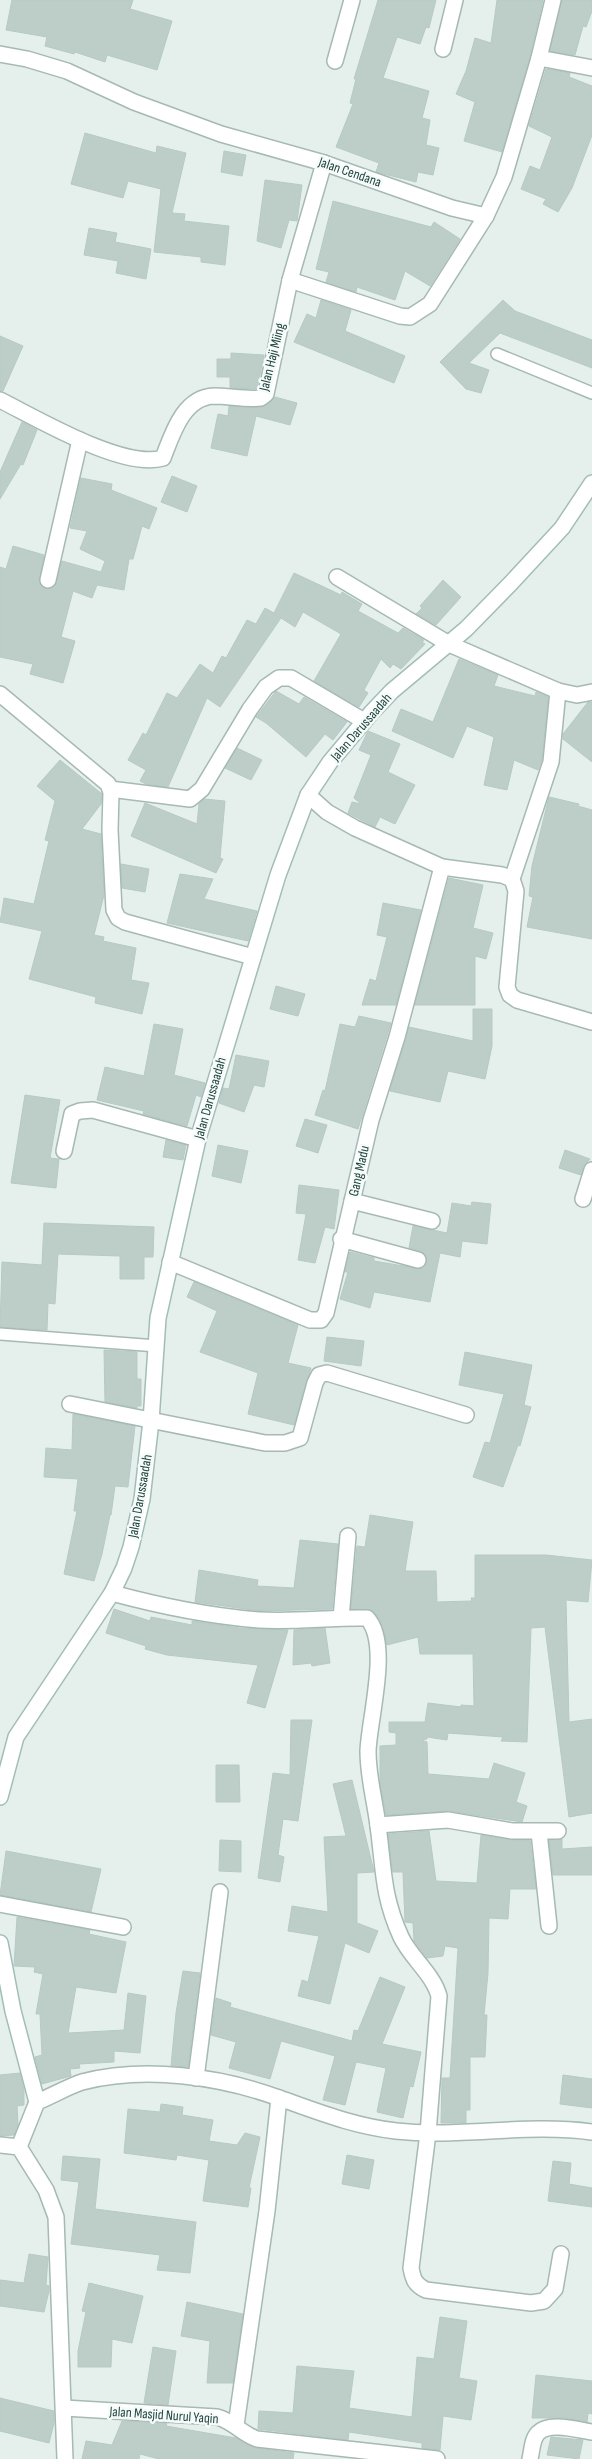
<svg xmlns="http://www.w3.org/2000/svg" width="592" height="2459" font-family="'Sofia Sans Condensed',sans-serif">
<rect width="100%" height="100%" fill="#e5f0ec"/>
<g fill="#bdcec9" stroke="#b6cac5">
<path d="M12,0H133L130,9L172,21L157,70L107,55L105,62L75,52L74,54L45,46L47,37L6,30Z"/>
<path d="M378,0H436L429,28L426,27L420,44L397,37L383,78L429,91L422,118L430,120L426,145L439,148L433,175L418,172L416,182L376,172L379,163L336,147L353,104L350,103L356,79H354Z"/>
<path d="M497,0H543L530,56L502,152L464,141L475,102L456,94L466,71L475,38L491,43Z"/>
<path d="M562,0H592V11L586,27L583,26L575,55L550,51Z"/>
<path d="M546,69L570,73L569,77L592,86V135L572,188L558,212L543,204L546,199L521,189L530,166L540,170L552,137L529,126Z"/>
<path d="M85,133L156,153L157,146L186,153L172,213L185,214L184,221L229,226L225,265L201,262V257L154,252L161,189L128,181L123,198L71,184Z"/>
<path d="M224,151L246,155L242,176L221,172Z"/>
<path d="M265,180L302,185L297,221L289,220L281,248L257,241Z"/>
<path d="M333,201L431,227L434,222L460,239L430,286L405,271L395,300L357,287L356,292L326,282L329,272L316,269Z"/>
<path d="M89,228L117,233L115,242L151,249L146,279L116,273L118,261L84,255Z"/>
<path d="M321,300L351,310L345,331L405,356L394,383L294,342L307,314L316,318Z"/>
<path d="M503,300L515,311L592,340V368L500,333L469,363L489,370L481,393L466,389L440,362Z"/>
<path d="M0,336L23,346L3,391H0Z"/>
<path d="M231,353L264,355L257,389L230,388V377H217V359H231Z"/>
<path d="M275,397L297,403L290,425L256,416L247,456L211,448L218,414L228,416L229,406L262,407Z"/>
<path d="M22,422L37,430L23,465L21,464L0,499V472Z"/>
<path d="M172,476L197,486L187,512L161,502Z"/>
<path d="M81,478L112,484L111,490L157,508L149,529L142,526L133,559H129L124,590L97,585L92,598L73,591L61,637L75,641L63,683L30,674L33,664L0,657V567L6,569L13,546L44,555L39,582L45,589L55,586L62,561L101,572L105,561L80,549L87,531L70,528Z"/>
<path d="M294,573L341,595L342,592L362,604L358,611L398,633L403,628L424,640L422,642L425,644L401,669L393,664L390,668L381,659L364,690L368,693L359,707L314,681L341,634L303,612L295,627L281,618L220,707L207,698L168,787L146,784L140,781L146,770L128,760L143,733L146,735L167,693L177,698L200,664L213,673L222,656L226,658L247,620L256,624L265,608L274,613Z"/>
<path d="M443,580L461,597L436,625L416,614L422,608L420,606Z"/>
<path d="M459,659L498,675L494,686L535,696L536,692L548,697L542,760L538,770L514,760L507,790L484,785L494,737L467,726L453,758L392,731L401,709L433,722Z"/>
<path d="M276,691L299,704L304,697L347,722L333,740L325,734L306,757L266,723L256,717Z"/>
<path d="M588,702H592V762L563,739V734Z"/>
<path d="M368,731L400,744L388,772L415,785L395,824L380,817L375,827L348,813L352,802L361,804L354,798L371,755L359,750Z"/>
<path d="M237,748L262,760L251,780L225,768Z"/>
<path d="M60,760L102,794L101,804L82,829L101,834L104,895L94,935L104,937L103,941L136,948L131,980L149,983L142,1014L95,1003L96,997L29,979L42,931L0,922L4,898L34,904L49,841L45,840L55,801L37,786Z"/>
<path d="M549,797L579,804L578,806L592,810V939L527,927L533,897L529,896L532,866Z"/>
<path d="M204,799L225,801L220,858L223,859L216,873L131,836L145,803L197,824L199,804Z"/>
<path d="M121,864L149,869L145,892L122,888Z"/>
<path d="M180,874L213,879L204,899L257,911L248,941L167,923Z"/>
<path d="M449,878L483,885L473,928L493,933L486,959L475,956V1005H415Z"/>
<path d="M383,903L421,910L396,1005H362L370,979L376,981L387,937L377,935Z"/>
<path d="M276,986L305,994L298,1016L270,1009Z"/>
<path d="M473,1009H492V1046L485,1079L448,1071L440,1102L390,1091L409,1027L473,1041Z"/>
<path d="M359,1016L391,1023L358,1129L315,1115L323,1090L325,1091L340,1024L355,1027Z"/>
<path d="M154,1024L183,1029L174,1075L205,1083L201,1097L196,1095L187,1126L143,1114L144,1111L97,1100L105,1067L144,1076Z"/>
<path d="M236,1055L269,1061L264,1087L254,1085L244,1112L219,1103L223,1088L229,1089Z"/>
<path d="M25,1095L60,1100L50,1158L59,1159L56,1188L11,1183Z"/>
<path d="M305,1119L327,1125L318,1153L296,1146Z"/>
<path d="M166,1140L186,1145L183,1160L163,1157Z"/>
<path d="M218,1145L248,1151L241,1183L212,1176Z"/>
<path d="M565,1150L590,1159L583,1167L581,1175L559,1168Z"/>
<path d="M299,1185L339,1190L334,1229L325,1227L315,1263L298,1260L306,1214L296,1213Z"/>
<path d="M472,1202L491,1204L487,1244L462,1241L460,1257L440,1253L430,1302L374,1292L370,1308L340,1299L348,1272H345L350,1252L374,1258V1261L421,1269L425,1266L427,1258L421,1251L409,1248L413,1226L447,1233L452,1203L471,1206Z"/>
<path d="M44,1223L154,1227L153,1257H144V1279H120V1256L58,1254L55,1304L48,1303L47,1330L0,1327L2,1262L42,1265Z"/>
<path d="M194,1282L298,1325L288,1363L311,1368L294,1425L248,1414L258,1373L200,1352L217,1311L187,1297Z"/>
<path d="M327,1337L364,1341L361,1366L324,1361Z"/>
<path d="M104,1350L137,1352V1379H141V1406H137V1408L105,1402Z"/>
<path d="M465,1352L532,1365L524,1405L531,1407L520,1446L518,1445L503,1487L473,1477L485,1442L490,1443L504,1394L459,1385Z"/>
<path d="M73,1414L135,1426L128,1487L115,1486L111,1515H110L102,1554L94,1581L64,1574L77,1511H74L78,1479L44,1477L46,1448L72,1450Z"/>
<path d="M370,1515L413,1522L405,1571H436L437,1602L472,1601L471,1598H475V1555H546L592,1560L588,1602L566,1600L569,1722L592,1719V1813L569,1817L545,1627L531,1628L527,1742L501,1741L503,1737L448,1733L447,1740L427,1737V1739L421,1740L427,1742L428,1774L489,1779L494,1763L525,1773L516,1802L527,1806L522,1822L448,1811L386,1815L380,1783V1746L396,1745V1733L389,1732V1722H425L428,1703L461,1707V1705L474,1706L473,1654H420L418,1637L387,1645L383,1627L373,1611L351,1609L357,1546L365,1547Z"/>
<path d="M300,1540L338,1544L332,1609L260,1611L195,1602L199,1570L258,1580L257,1586L294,1588Z"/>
<path d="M114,1609L150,1621L151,1617L192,1625V1621L239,1628L288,1630L265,1708L247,1703L258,1665L167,1655L145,1649L146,1646L106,1633Z"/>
<path d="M325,1628L330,1663L312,1666L311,1663L293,1665L294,1630Z"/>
<path d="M291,1720H312L298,1821L283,1819L278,1855L284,1857L280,1882L258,1878L273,1773L290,1775Z"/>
<path d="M216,1765H239L240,1802H216Z"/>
<path d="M352,1780L374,1872L357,1873V1923L378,1931L369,1953L345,1943L330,2004L298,1996L302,1980L308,1982L319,1936L288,1931L292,1906L328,1912L324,1837L346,1836L333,1784Z"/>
<path d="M429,1831L436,1881L477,1883L481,1835L511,1840H530L536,1889H510L508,1919L489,1918L488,1973L484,2015H487L485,2057H470V2110H466V2123H441L442,2078H450L458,1948L445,1946L443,1956L427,1958L414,1941L413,1923L405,1922L403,1872H393L392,1868L388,1834Z"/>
<path d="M562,1839V1849L592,1847V1875H553L549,1840Z"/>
<path d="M220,1840L241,1841V1872L219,1871Z"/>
<path d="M6,1851L101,1869L91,1912L0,1895Z"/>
<path d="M17,1917L90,1930L89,1934L126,1942L116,1993L76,1987L68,2033L124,2030L128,1993L146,1996L140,2053L114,2051V2062L79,2064L80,2068L70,2069L71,2076L42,2084L35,2057L42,2055L40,2014H36L43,1974L34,1972L35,1967L14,1966Z"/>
<path d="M183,1971L200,1973L188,2067L171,2066L176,2013Z"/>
<path d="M380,1977L405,1987L382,2044L421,2052L413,2087L410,2086L403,2118L377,2112L386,2068L356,2062L345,2105L323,2100L335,2056L281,2041L270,2079L229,2068L236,2042L211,2035L216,1998L231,2003L230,2007L352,2041L354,2030L358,2031Z"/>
<path d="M20,2073L24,2090V2105L17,2106L18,2124L14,2135L0,2136V2075Z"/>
<path d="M563,2075L592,2079V2108L560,2104Z"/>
<path d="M161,2104L183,2107L182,2115L213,2120L209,2141L237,2145L245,2133L260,2137L249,2188H251L248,2207L203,2201L209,2160L177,2155L176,2160L124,2153L128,2109L160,2112Z"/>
<path d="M347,2155L374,2160L369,2189L342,2184Z"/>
<path d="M63,2156L100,2159L95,2209L196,2222L190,2273L157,2270L160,2255L71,2244L79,2182L61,2180Z"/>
<path d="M553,2161L571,2163L569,2184L592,2188V2207L548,2201Z"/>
<path d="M29,2254L48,2257L46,2285L49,2286V2291L44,2312L0,2306V2280L24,2283Z"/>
<path d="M89,2283L143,2296L132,2343L112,2339L111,2367H78V2351L86,2312L82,2311Z"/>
<path d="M187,2302L243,2314L233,2383H207L210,2341L181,2336Z"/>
<path d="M440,2317L467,2321L459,2378L477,2381L471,2420L443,2416L440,2450L422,2448V2443L349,2432L348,2440L258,2429L259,2411L293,2413L297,2366L354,2371L349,2408L412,2417L417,2357L434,2359Z"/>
<path d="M153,2347L176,2351L168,2405L144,2403Z"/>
<path d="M536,2375L592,2381V2414L588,2413L587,2422L564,2418H532Z"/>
<path d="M0,2398L54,2411V2423L49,2443L0,2431Z"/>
<path d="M122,2421L167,2423L166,2426L236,2438L256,2448L294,2453L293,2459H159L140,2454L139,2459H82L86,2441L112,2445Z"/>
<path d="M551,2437L583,2440L579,2459L547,2455Z"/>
</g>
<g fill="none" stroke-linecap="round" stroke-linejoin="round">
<defs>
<g id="lane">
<path d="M497,354L592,393"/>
<path d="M0,1334L157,1346"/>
</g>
<g id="street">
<path d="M443,49L455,0"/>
<path d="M0,54L27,59L67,71L134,102L221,134L324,163L452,208L486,216L504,177L539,58L553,0"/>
<path d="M539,58L592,68"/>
<path d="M335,61L352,0"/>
<path d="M290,280L400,316L410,317L430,304L486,216"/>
<path d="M0,400C38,419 124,470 163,458C172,435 183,397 214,396C230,396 246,400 261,398L266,394L290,280L324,163"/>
<path d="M337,577L449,644L558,691L577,695L592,692"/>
<path d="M48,580L80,440"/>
<path d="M0,694L108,784L111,792L110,830L114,910L118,918L125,922L253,957"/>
<path d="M110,789L190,799L202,789L250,709L266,687L279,678H291L364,721"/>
<path d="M308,795L327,812L355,828L442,867L502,875L512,879L516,891L507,987L510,995L517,1000L592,1022"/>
<path d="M512,879L551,762L558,691"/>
<path d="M64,1151L72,1114L80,1111L93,1110L198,1139"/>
<path d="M583,1199L592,1170"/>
<path d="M352,1201L432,1221"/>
<path d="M341,1239L418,1260"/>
<path d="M170,1262L310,1320H321L326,1313L371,1120L397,1037L442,867"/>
<path d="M70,1404L265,1443H285L300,1438L315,1383L319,1375L327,1373L466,1415"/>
<path d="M112,1593C160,1606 209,1616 259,1620C292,1622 325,1618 359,1618H367C391,1643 369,1719 368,1751C368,1778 375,1800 378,1826C384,1869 382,1895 401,1937C411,1958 433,1974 439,1996L428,2133L411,2268C413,2279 415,2285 426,2290L531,2303L544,2301L555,2289L561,2254"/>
<path d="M341,1618L348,1536"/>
<path d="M378,1825L448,1820L512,1831H558"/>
<path d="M539,1832L549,1926"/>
<path d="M0,1904L123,1927"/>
<path d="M196,2078L220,1892"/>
<path d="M0,2145L19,2147L46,2190L56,2217L65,2459"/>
<path d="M19,2147L37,2102C52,2096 67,2087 82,2082C145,2066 219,2076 279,2098C319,2112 353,2126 396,2131C461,2138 527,2123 592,2132"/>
<path d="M64,2408L217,2417C233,2421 242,2434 257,2439L437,2459"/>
<path d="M236,2425L267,2211L279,2098"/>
<path d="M530,2459C532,2451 532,2439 538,2433C549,2421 578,2430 592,2432"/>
</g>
<g id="secondary">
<path d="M0,1797L16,1737L112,1593L124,1568L131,1547L142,1499L151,1421L158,1318L198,1139L278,875L308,795L330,762L371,713L392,691L466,629L512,582L562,528L592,483"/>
<path d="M0,1943L13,2011L37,2102"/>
</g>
</defs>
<use href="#lane" stroke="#a6b9b5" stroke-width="14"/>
<use href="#street" stroke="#a6b9b5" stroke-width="18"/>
<use href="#secondary" stroke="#a2bdb8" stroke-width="18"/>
<use href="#lane" stroke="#fff" stroke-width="11"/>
<use href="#street" stroke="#fff" stroke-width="15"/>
<use href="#secondary" stroke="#fff" stroke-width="15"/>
</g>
<g text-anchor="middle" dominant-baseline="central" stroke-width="5" stroke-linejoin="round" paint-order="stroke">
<g font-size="14" fill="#214540" stroke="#f6fbf9">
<text transform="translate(350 172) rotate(19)">Jalan Cendana</text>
<text transform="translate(272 357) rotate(-76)">Jalan Haji Miing</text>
<text transform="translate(361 727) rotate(-49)">Jalan Darussaadah</text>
<text transform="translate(210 1098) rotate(-74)">Jalan Darussaadah</text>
<text transform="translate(359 1171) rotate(-77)">Gang Madu</text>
<text transform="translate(140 1496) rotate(-80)">Jalan Darussaadah</text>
<text transform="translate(164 2415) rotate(4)">Jalan Masjid Nurul Yaqin</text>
</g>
</g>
</svg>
